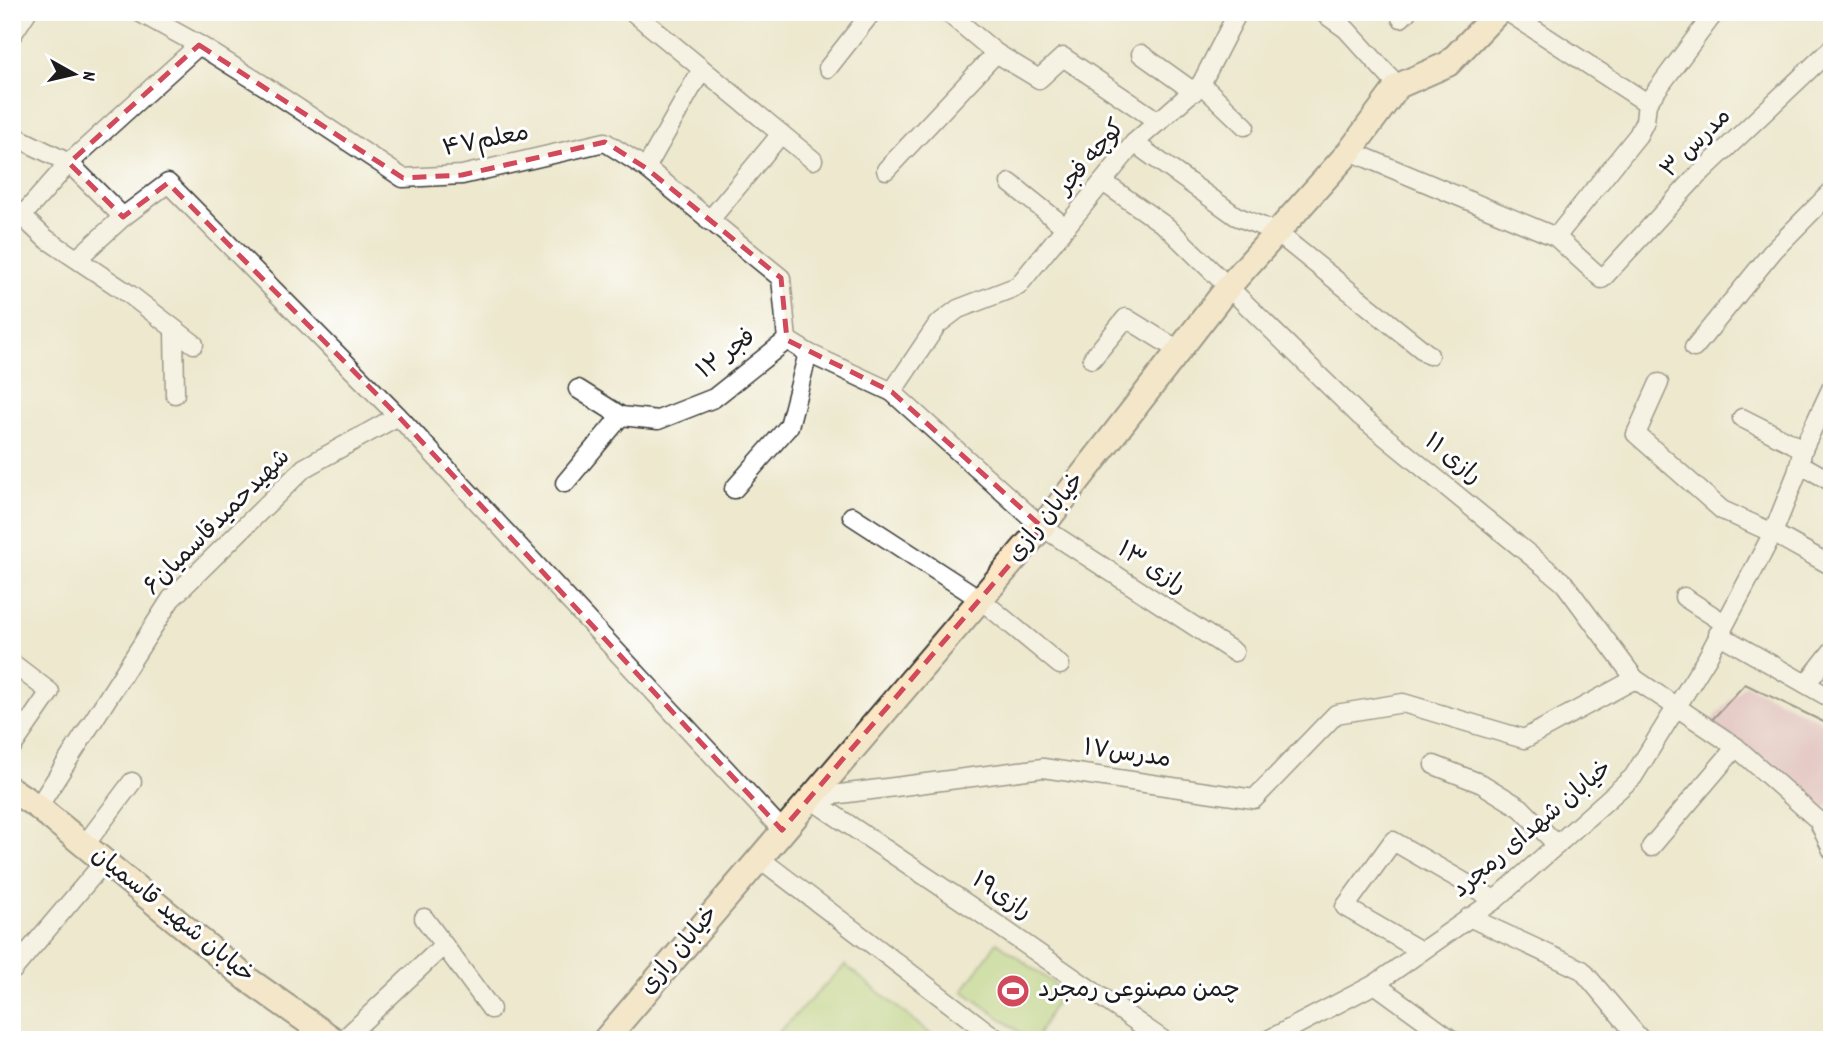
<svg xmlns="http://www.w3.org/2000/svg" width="1844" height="1052" font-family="Dekko,'Playpen Sans Arabic',sans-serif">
<rect width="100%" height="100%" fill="#fff"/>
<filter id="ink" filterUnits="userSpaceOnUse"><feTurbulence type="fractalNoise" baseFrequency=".0143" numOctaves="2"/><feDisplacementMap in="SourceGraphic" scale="14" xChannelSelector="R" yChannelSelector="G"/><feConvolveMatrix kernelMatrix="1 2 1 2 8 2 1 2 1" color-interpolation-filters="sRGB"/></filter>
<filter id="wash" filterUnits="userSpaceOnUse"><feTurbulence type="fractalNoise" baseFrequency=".00686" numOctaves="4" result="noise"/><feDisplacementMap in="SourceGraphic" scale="28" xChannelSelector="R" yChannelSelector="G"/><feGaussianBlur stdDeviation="1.57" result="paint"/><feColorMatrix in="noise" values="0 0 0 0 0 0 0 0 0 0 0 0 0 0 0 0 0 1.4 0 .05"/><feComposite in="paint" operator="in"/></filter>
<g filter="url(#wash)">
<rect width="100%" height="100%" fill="#ede8ce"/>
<g fill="#b0d57f" stroke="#66784e" stroke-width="2">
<path d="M997,942L1062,990L1035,1040H1031L963,991Z"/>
<path d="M845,965L938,1040H771Z"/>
</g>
<g id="blocks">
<path fill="#daa3ba" d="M1745,684L1832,726V800L1818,820L1709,723Z"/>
</g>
</g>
<g filter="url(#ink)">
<use href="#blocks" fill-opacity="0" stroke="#3b3b37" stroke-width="2"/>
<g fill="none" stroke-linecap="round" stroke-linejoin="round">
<defs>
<g id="street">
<path d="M139,12L199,45L263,85L403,178L462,175L605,142L646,168L781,278L787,340"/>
<path d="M633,12L813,160"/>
<path d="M947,12L996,53L1039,79L1063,57L1159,122"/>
<path d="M1322,12L1346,29L1398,86"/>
<path d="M1508,12L1647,103"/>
<path d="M1401,18L1407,12"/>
<path d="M12,35L27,12"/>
<path d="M1141,54L1194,92"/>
<path d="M828,68L872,12"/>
<path d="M1201,84L1245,126"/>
<path d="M1647,103L1715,12"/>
<path d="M12,135L69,163L123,217"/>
<path d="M1134,143L1236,216L1276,232L1429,355"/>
<path d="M1350,151L1556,237L1602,279L1695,178L1832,48"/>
<path d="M646,168L702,69"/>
<path d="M886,170L996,53"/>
<path d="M1103,182L1167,227L1360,416L1564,583L1635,679"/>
<path d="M1010,183L1065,227"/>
<path d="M12,207L45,238L129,294L194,344"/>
<path d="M22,216L69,163L199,45"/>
<path d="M709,221L781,134"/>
<path d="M1556,237L1638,135L1645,121L1647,103"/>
<path d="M77,259L123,217L168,183L398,416L782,830"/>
<path d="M174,329L175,394"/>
<path d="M787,340L808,353L892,392L937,325L958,309L1018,286L1134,143L1201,84L1238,12"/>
<path d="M1694,348L1773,251L1832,191"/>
<path d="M1092,359L1126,318L1178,350"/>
<path d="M1659,383L1636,434L1722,510L1773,533L1832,566"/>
<path d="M578,389L621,416L658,420L714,398L787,340"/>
<path d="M892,392L1042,527L1234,652"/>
<path d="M1742,418L1803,449"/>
<path d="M1800,464L1832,482"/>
<path d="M565,483L621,416"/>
<path d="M734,489L789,426L808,353"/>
<path d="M852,516L980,599L1060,665"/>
<path d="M1684,597L1724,623"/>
<path d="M1718,634L1832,699"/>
<path d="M12,663L50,692L12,747"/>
<path d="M1806,684L1832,651"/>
<path d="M1434,765L1482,784L1521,808L1557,845"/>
<path d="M809,798L1043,768L1254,799L1336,714L1403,703L1524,739L1635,679L1736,747L1818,820L1832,850"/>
<path d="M809,798L979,912L1163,1040"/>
<path d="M38,807L171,599L304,468L398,416"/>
<path d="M84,846L132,782"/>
<path d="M1651,847L1736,747"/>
<path d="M759,858L998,1040"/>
<path d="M1469,917L1582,970L1641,1040"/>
<path d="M424,918L491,1009"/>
<path d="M1421,951L1345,907L1393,841L1495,900"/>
<path d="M12,971L105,861"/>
<path d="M1375,984L1452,1040"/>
<path d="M343,1040L444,945"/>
<path d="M1268,1040L1375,984L1495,900L1633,777L1707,658L1773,533L1797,473L1803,449L1832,387"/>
</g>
<g id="secondary">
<path d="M12,790L38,807L250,981L334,1040"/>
<path d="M605,1040L1042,527L1229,286L1350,151L1398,86L1448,64L1498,12"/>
</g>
</defs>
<use href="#street" stroke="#3b3b37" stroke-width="21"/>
<use href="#secondary" stroke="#3b3b37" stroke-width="28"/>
<use href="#street" stroke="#fff" stroke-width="18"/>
<use href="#secondary" stroke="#fce6c4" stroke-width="24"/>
</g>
</g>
<path d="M0 0H1844V1052H0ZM199,45L403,178L462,175L605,142L646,168L781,278L787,340L892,392L1042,527L782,830L398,416L168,183L123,217L69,163Z" fill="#ede8ce" fill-opacity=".55" fill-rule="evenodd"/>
<path fill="none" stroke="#d1495b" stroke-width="5" stroke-dasharray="14 9" stroke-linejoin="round" d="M199,45L403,178L462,175L605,142L646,168L781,278L787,340L892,392L1042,527L782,830L398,416L168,183L123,217L69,163Z"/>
<defs>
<symbol id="stadium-disc" viewBox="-11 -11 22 22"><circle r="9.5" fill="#d1495b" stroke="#fff"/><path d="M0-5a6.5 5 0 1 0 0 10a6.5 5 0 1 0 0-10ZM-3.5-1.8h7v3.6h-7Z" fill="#fff"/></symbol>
</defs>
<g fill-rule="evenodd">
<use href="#stadium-disc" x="994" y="972" width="38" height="38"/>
</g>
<g text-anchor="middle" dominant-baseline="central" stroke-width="6" stroke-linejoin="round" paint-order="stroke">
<g font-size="24" fill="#1c1c1c" stroke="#fff">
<text transform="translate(486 142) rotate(-11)">معلم۴۷</text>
<text transform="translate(1697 144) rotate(-45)">مدرس ۳</text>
<text transform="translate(1092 158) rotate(-49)">کوچه فجر</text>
<text transform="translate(727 355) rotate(-37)">فجر ۱۲</text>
<text transform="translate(1452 460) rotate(39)">رازی ۱۱</text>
<text transform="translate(1047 518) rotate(-51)">خیابان رازی</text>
<text transform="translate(218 523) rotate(-45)">شهیدحمیدقاسمیان۶</text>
<text transform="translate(1151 569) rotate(33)">رازی ۱۳</text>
<text transform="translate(1127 755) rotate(8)">مدرس۱۷</text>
<text transform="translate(1533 830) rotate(-40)">خیابان شهدای رمجرد</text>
<text transform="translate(1001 897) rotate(34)">رازی۱۹</text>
<text transform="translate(172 916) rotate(39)">خیابان شهید قاسمیان</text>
<text transform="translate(680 951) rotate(-50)">خیابان رازی</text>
</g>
<g font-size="24" fill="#1c1c1c" stroke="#fff" text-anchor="start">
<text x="1038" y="991">چمن مصنوعی رمجرد</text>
</g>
</g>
<rect width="1844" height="1052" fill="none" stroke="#fff" stroke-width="42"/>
<g transform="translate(74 74) rotate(98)" stroke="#ffffff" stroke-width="5" paint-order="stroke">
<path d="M0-5L12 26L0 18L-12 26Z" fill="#1c1c1c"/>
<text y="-10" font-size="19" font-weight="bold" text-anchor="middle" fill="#1c1c1c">N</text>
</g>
</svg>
